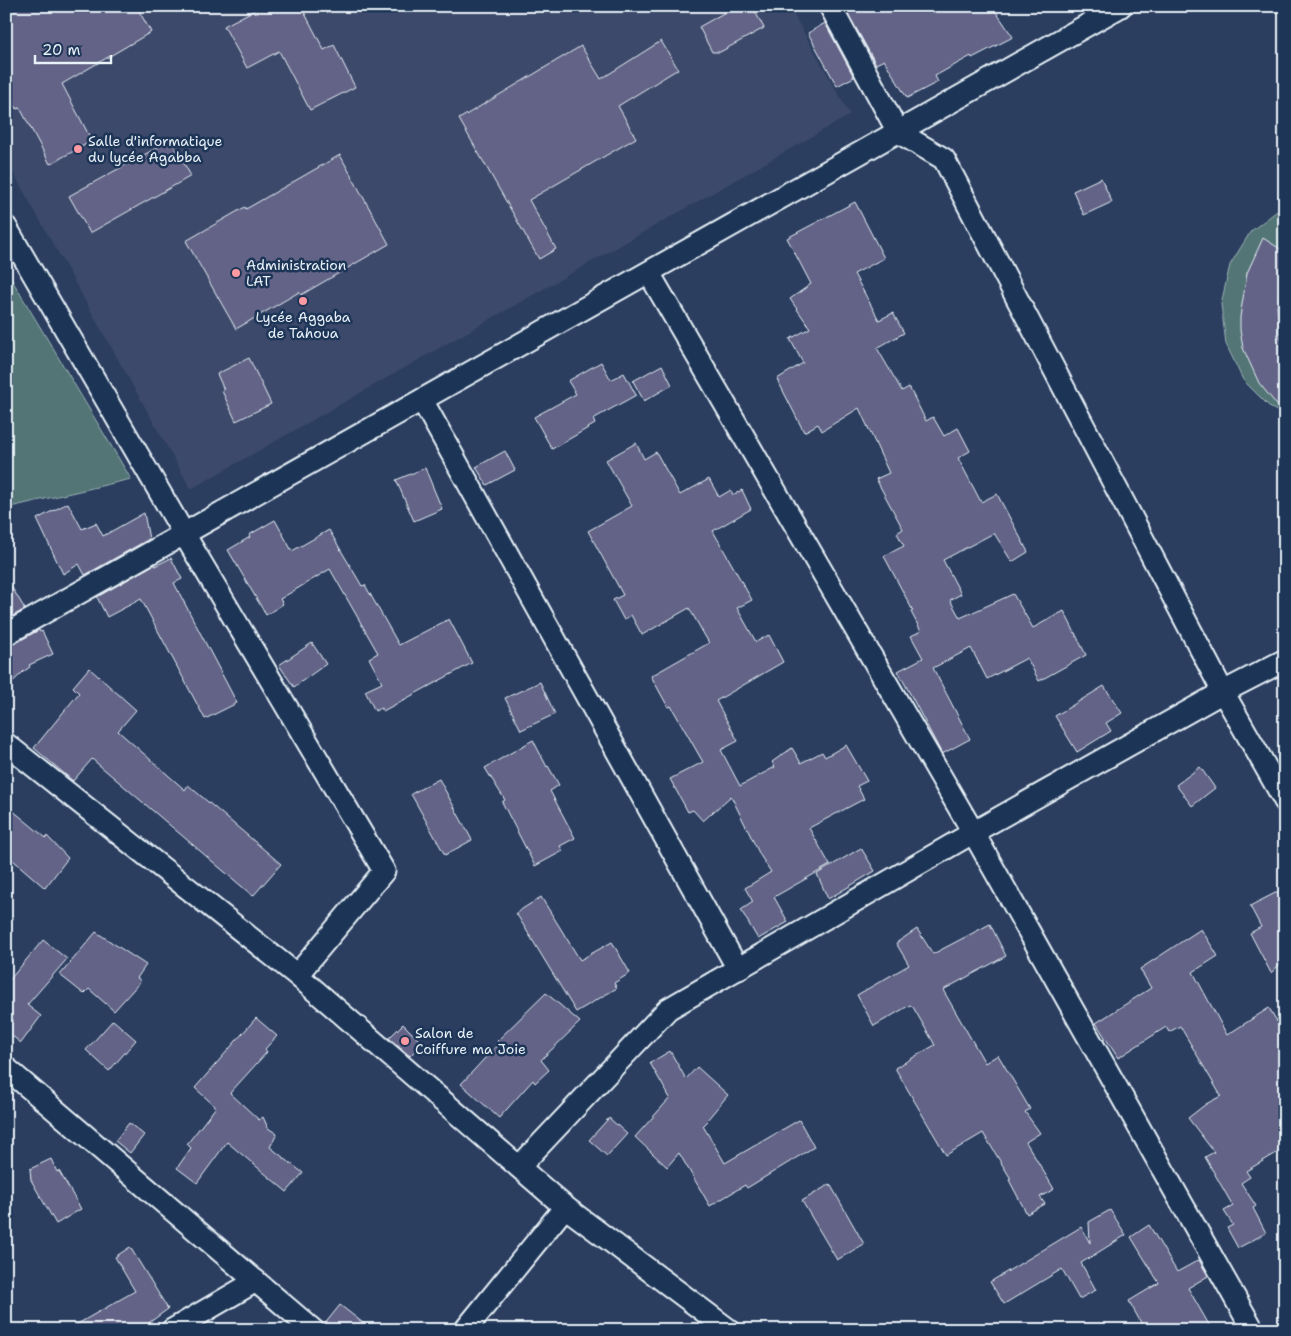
<svg xmlns="http://www.w3.org/2000/svg" width="1291" height="1336" font-family="'Shantell Sans',sans-serif">
<rect width="100%" height="100%" fill="#2b3e60"/>
<filter id="ink" filterUnits="userSpaceOnUse"><feTurbulence type="fractalNoise" baseFrequency=".02" numOctaves="2"/><feDisplacementMap in="SourceGraphic" scale="10" xChannelSelector="R" yChannelSelector="G"/><feConvolveMatrix kernelMatrix="1 2 1 2 8 2 1 2 1" color-interpolation-filters="sRGB"/></filter>
<g filter="url(#ink)">
<path fill="#3c496b" d="M6,6H789L850,115L191,489L6,160Z"/>
<g fill="#527575" stroke="#9db3b6">
<path d="M1285,205V415L1271,408L1243,380L1226,344L1221,304L1230,265L1251,231Z"/>
<path d="M6,270L131,479L6,508Z"/>
</g>
<g fill="#626386" stroke="#e8f1f8">
<path d="M6,6H136L151,32L62,84L92,141L50,164L20,108L17,109L6,90Z"/>
<path d="M262,6H301L324,50L334,45L355,87L310,110L279,51L247,68L224,26Z"/>
<path d="M736,6H752L764,28L720,52H712L699,27Z"/>
<path d="M853,6H992L1013,37L972,58L971,56L935,76L938,82L907,98L884,60L876,64L846,10Z"/>
<path d="M825,23L854,77L837,86L808,33Z"/>
<path d="M661,41L678,69L618,106L636,138L529,200L556,249L539,259L459,119L581,46L601,79Z"/>
<path d="M171,140L191,176L90,233L69,196Z"/>
<path d="M340,155L389,244L301,295L299,292L236,329L186,241L245,207L246,209Z"/>
<path d="M1101,178L1112,202L1084,215L1073,191Z"/>
<path d="M855,202L884,258L854,274L879,320L893,313L904,333L877,348L902,391L909,387L926,421L933,417L944,436L958,428L970,451L958,458L981,502L997,494L1028,552L1012,562L994,533L943,560L961,594L950,600L960,618L1013,594L1033,628L1064,611L1086,655L1039,681L1027,658L987,679L971,648L933,668L970,739L942,754L898,671L923,658L911,636L921,631L911,612L913,611L884,556L904,546L897,533L903,529L876,479L889,473L859,408L822,431L818,424L804,432L777,379L803,363L790,339L810,328L790,299L811,284L787,238Z"/>
<path d="M1263,238L1285,252V281L1277,307L1280,337L1285,347V415L1259,383L1243,348L1240,330V317L1247,273Z"/>
<path d="M249,358L271,404L236,421L222,391L224,390L217,374Z"/>
<path d="M601,362L611,380L624,373L636,395L593,419L595,424L552,449L534,417L576,394L568,381Z"/>
<path d="M662,365L672,385L644,401L633,381Z"/>
<path d="M636,443L644,459L656,452L680,495L709,479L719,497L731,490L733,495L742,490L751,509L713,531L752,600L737,608L756,642L769,635L783,662L716,701L738,741L721,750L740,786L775,767L772,762L792,748L801,763L822,752L825,757L846,745L867,781L857,786L864,799L809,828L830,865L774,897L788,922L758,939L741,910L753,902L745,888L771,872L760,855L731,796L703,821L693,810L688,812L670,779L703,762L671,706L668,707L651,676L709,643L689,608L642,635L631,615L624,620L613,600L623,595L588,531L632,506L606,460Z"/>
<path d="M505,451L515,470L487,485L476,467Z"/>
<path d="M425,468L442,509L414,521L396,480Z"/>
<path d="M68,503L82,529L96,523L103,536L144,513L149,539L85,575L79,564L63,574L37,519Z"/>
<path d="M275,520L292,551L329,530L362,586L365,585L399,645L449,619L472,663L383,711L381,708L375,711L365,691L382,683L369,658L378,653L330,569L280,599L283,604L266,615L228,550L250,537L249,535Z"/>
<path d="M171,558L182,579L174,583L237,703L205,719L141,599L107,617L97,597L155,564V566Z"/>
<path d="M6,578L25,609L6,620Z"/>
<path d="M39,630L40,632L42,631L53,654L29,665L30,667L23,672L6,688V646L12,645Z"/>
<path d="M312,643L326,664L294,687L279,665Z"/>
<path d="M89,668L136,710L118,731L185,790L188,785L281,864L253,896L92,759L73,781L34,748L79,693L73,687Z"/>
<path d="M540,682L555,714L521,730L505,698Z"/>
<path d="M1104,686L1122,713L1106,723L1111,731L1077,752L1055,716Z"/>
<path d="M533,740L547,767L548,766L559,785L550,791L575,838L560,846L563,851L535,866L502,802L505,800L485,768Z"/>
<path d="M1200,767L1215,788L1192,806L1176,785Z"/>
<path d="M439,779L472,840L445,855L411,794Z"/>
<path d="M6,805L46,838L47,836L68,858L45,888L6,854Z"/>
<path d="M861,848L875,871L828,899L817,874Z"/>
<path d="M1285,888V959L1271,973L1250,933L1261,927L1250,906Z"/>
<path d="M541,897L580,960L612,942L630,973L614,983L617,988L576,1012L516,913Z"/>
<path d="M990,924L1006,956L943,990L985,1063L998,1055L1030,1109L1025,1112L1040,1133L1026,1142L1054,1189L1040,1197L1045,1204L1027,1214L1009,1180L1011,1179L983,1133L946,1155L895,1068L935,1045L913,1007L910,1005L874,1026L857,995L909,965L896,943L917,929L933,954Z"/>
<path d="M1201,929L1218,956L1193,972L1227,1035L1269,1008L1278,1023L1285,1019V1148L1246,1171L1250,1177L1241,1183L1256,1206L1253,1208L1266,1233L1238,1248L1227,1228L1233,1225L1224,1211L1233,1206L1205,1157L1214,1152L1188,1118L1206,1104L1221,1096L1180,1026L1169,1032L1166,1027L1118,1058L1096,1023L1151,988L1140,969Z"/>
<path d="M96,932L146,965L137,978L141,981L114,1011L89,989L84,994L60,975Z"/>
<path d="M43,940L67,959L27,1005L41,1016L21,1043L6,1031V984Z"/>
<path d="M546,993L580,1022L541,1060L549,1070L535,1083L533,1080L499,1118L461,1084L499,1043L497,1041Z"/>
<path d="M256,1018L277,1036L265,1049L267,1052L230,1093L259,1120L263,1117L268,1128L277,1134L270,1147L303,1173L287,1192L227,1142L197,1183L177,1168L191,1148L187,1144L216,1107L195,1088Z"/>
<path d="M113,1020L136,1040L109,1071L86,1050Z"/>
<path d="M403,1024L422,1043L410,1056L389,1038Z"/>
<path d="M670,1051L686,1079L697,1067L728,1095L707,1120L708,1121L703,1126L725,1163L799,1120L814,1147L747,1188L745,1185L710,1206L679,1153L667,1167L635,1137L670,1098L650,1063Z"/>
<path d="M609,1118L627,1134L607,1156L589,1140Z"/>
<path d="M129,1123L144,1135L130,1153L115,1141Z"/>
<path d="M51,1159L57,1172L59,1171L81,1209L56,1224L31,1180L30,1169Z"/>
<path d="M830,1184L864,1244L837,1260L802,1201Z"/>
<path d="M1110,1210L1126,1235L1081,1263L1096,1290L1079,1299L1062,1269L1004,1304L990,1282L1081,1227L1090,1243L1089,1222Z"/>
<path d="M1149,1225L1177,1272L1199,1260L1208,1276L1188,1288L1212,1330H1145L1129,1301L1159,1283L1131,1237Z"/>
<path d="M130,1247L168,1309L139,1330H67L135,1291L115,1257Z"/>
<path d="M340,1305L372,1330H325L324,1325Z"/>
</g>
<g fill="none" stroke-linecap="round" stroke-linejoin="round">
<defs>
<g id="street">
<path d="M830,6L898,132L944,159L1223,692L1285,801"/>
<path d="M6,227L184,534L384,871L297,975"/>
<path d="M649,273L973,832L1253,1330"/>
<path d="M422,400L738,969"/>
<path d="M6,634L1121,6"/>
<path d="M6,744L297,975L565,1207L729,1330"/>
<path d="M6,1068L313,1330"/>
<path d="M519,1167L668,1009L981,828L1223,692L1285,660"/>
<path d="M172,1330L256,1281"/>
<path d="M465,1330L565,1207"/>
</g>
</defs>
<use href="#street" stroke="#e8f1f8" stroke-width="25"/>
<use href="#street" stroke="#1d3557" stroke-width="21"/>
</g>
</g>
<g fill="#ff9aa2" stroke="#1d3557" stroke-width="2">
<circle cx="78" cy="149" r="5"/>
<circle cx="236" cy="273" r="5"/>
<circle cx="303" cy="301" r="5"/>
<circle cx="405" cy="1041" r="5"/>
</g>
<g text-anchor="middle" dominant-baseline="central" stroke-width="5" stroke-linejoin="round" paint-order="stroke">
<g font-size="14" fill="#e8f1f8" stroke="#1d3557" text-anchor="start">
<text x="88" y="141">Salle d'informatique<tspan x="88" dy="16">du lycée Agabba</tspan></text>
<text x="246" y="265">Administration<tspan x="246" dy="16">LAT</tspan></text>
<text x="303" y="317" text-anchor="middle">Lycée Aggaba<tspan x="303" dy="16">de Tahoua</tspan></text>
<text x="415" y="1033">Salon de<tspan x="415" dy="16">Coiffure ma Joie</tspan></text>
</g>
</g>
<rect width="1291" height="1336" fill="none" stroke="#1d3557" stroke-width="25"/>
<rect x="12" y="12" width="1266" height="1311" fill="none" stroke="#e8f1f8" stroke-width="2" filter="url(#ink)"/>
<path d="M35 55v8h76v-8" fill="none" stroke="#e8f1f8" stroke-width="2.5"/>
<text x="42" y="55" font-size="15" fill="#e8f1f8" stroke="#1d3557" stroke-width="4" paint-order="stroke">20 m</text>
</svg>
